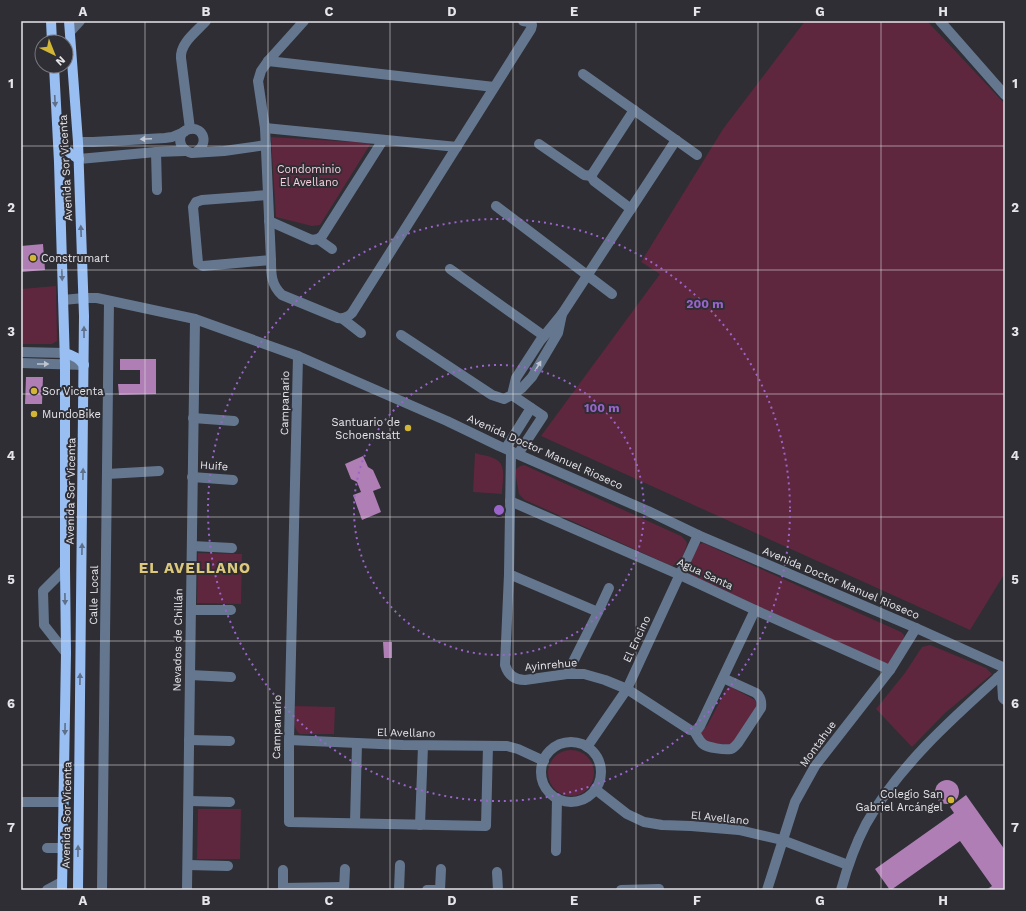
<svg xmlns="http://www.w3.org/2000/svg" width="1026" height="911" font-family="'Work Sans',sans-serif">
<rect width="100%" height="100%" fill="#2e2e34"/>
<g fill="#5e273e">
<path d="M805,21H927L1005,104V573L970,630L541,436L660,274L641,262L723,129Z"/>
<path d="M271,137L371,143L320,225L312,226L276,217Z"/>
<path d="M56,286L57,341L52,344H21V289Z"/>
<path d="M475,453C481,455 491,456 497,460C507,466 502,484 502,494L473,492Z"/>
<path d="M524,465L681,536L686,541L687,544C684,552 682,564 672,566L525,500L519,494L515,471C517,467 520,466 524,465Z"/>
<path d="M703,543L901,632L904,635V638L889,663L884,664L691,575L689,573L688,568L698,546L700,544Z"/>
<path d="M198,553L242,554L241,604L197,603Z"/>
<path d="M930,645L986,668L992,674L945,713L912,747L876,709L905,673L922,647Z"/>
<path d="M731,687L755,700L757,703V707L735,742L730,745L709,743L698,734L707,726L727,688Z"/>
<path d="M295,706L335,707L334,734H300C292,729 295,715 295,706Z"/>
<circle cx="571" cy="773" r="23"/>
<path d="M198,809H241L240,859H197Z"/>
</g>
<g fill="#af7eb5">
<path d="M43,244L45,270L21,272V246Z"/>
<path d="M120,359H156V394L119,395L118,384H140V370H120Z"/>
<path d="M26,377H43L42,404H25Z"/>
<path d="M363,456L368,467L373,470L381,488L373,491L381,512L362,520L353,495L361,492L357,482L351,479L345,464Z"/>
<path d="M383,642H392V658H384Z"/>
<circle cx="947" cy="792" r="12"/>
<path d="M966,795L1005,850V890H986L992,886L960,841L891,890H890L875,869L954,813L950,807Z"/>
</g>
<g fill="none" stroke-linecap="round" stroke-linejoin="round">
<g stroke="#65778f" stroke-width="10">
<path d="M304,21L268,61L261,71L258,81L265,128L271,260C271,274 271,285 282,295L338,318C344,319 348,317 352,313L531,29L532,25L529,22L523,21"/>
<path d="M940,21L1005,95"/>
<path d="M70,32L80,21"/>
<path d="M268,61L494,87"/>
<path d="M583,74L676,140L697,155"/>
<path d="M265,128L457,147"/>
<path d="M190,129L181,58C180,43 196,32 206,21"/>
<path d="M78,142H93L165,138L172,137L184,132"/>
<path d="M539,144L584,175L591,176L634,110"/>
<path d="M156,152L157,190"/>
<path d="M196,152C209,144 204,127 190,129C176,131 177,150 192,153L224,151L266,145"/>
<path d="M79,159L156,152L185,151"/>
<path d="M591,176L594,181L631,209"/>
<path d="M268,195L202,200L196,202L193,207L198,263L203,266L271,260"/>
<path d="M496,206L612,294"/>
<path d="M269,221L312,240L318,239L322,236L383,140"/>
<path d="M318,239L332,249"/>
<path d="M450,269L544,336"/>
<path d="M63,300L84,298H97L195,319L298,356L447,421L499,446L648,511L698,535L916,628L1005,668"/>
<path d="M562,314L676,140"/>
<path d="M343,319L361,333"/>
<path d="M401,335L492,395L504,399L512,395L522,388L532,377L558,333L562,314L540,341L516,378L512,395"/>
<path d="M21,352L65,353"/>
<path d="M298,356L289,740V822L486,826L488,746"/>
<path d="M21,363L84,365"/>
<path d="M512,395L543,416L518,454"/>
<path d="M193,418L234,421"/>
<path d="M506,448L531,408"/>
<path d="M511,451L509,574L505,665C508,675 515,680 525,680L567,674H584L605,680L627,689L690,730L694,731L698,729L700,726L755,610"/>
<path d="M107,474L159,471"/>
<path d="M192,477L233,480"/>
<path d="M510,501L680,575L755,610L890,670"/>
<path d="M192,546L232,548"/>
<path d="M65,569L43,591L44,625L66,653"/>
<path d="M509,574L598,612L567,674"/>
<path d="M191,610H231"/>
<path d="M598,612L609,588"/>
<path d="M190,675L231,677"/>
<path d="M997,678L1002,682L1003,698L1005,700"/>
<path d="M694,731C697,735 699,741 703,744C708,748 725,750 731,749C734,748 736,745 738,743L761,708C762,701 761,697 756,693L723,678"/>
<path d="M189,740L230,741"/>
<path d="M289,740L403,745L507,746L518,749L544,761"/>
<circle cx="571" cy="772" r="30"/>
<path d="M587,747L627,689L698,535"/>
<path d="M595,789L627,814L644,822L662,825L691,826L739,830L782,840L848,865"/>
<path d="M189,801L230,802"/>
<path d="M21,802H64"/>
<path d="M355,823L357,743"/>
<path d="M420,825L423,746"/>
<path d="M47,848H63"/>
<path d="M556,851L557,798"/>
<path d="M188,865L228,866"/>
<path d="M283,870V890"/>
<path d="M497,872L498,890"/>
<path d="M283,888L344,887"/>
<path d="M47,890L62,882"/>
<path d="M102,890L109,301"/>
<path d="M187,890L195,319"/>
<path d="M344,890L345,869"/>
<path d="M399,890L400,865"/>
<path d="M427,890H440"/>
<path d="M440,890L441,869"/>
<path d="M621,890L659,889L658,890"/>
<path d="M767,890L795,802L815,766L890,670L916,628"/>
<path d="M841,890C847,868 855,845 866,824C899,765 955,716 1005,671"/>
</g>
<g stroke="#99bef1" stroke-width="10">
<path d="M51,21L52,42"/>
<path d="M69,21L78,142L84,316L78,890"/>
<path d="M54,66L59,162L65,364V569L66,653L62,890"/>
<path d="M58,138C63,148 69,154 79,159"/>
<path d="M65,353C73,355 79,358 84,365"/>
</g>
</g>
<defs><path id="oneway-solid" d="M-6-.8H1V-3.2L6.5 0L1 3.2V.8H-6Z"/></defs>
<g fill="#5e6f89">
<use href="#oneway-solid" transform="translate(55 101) rotate(87)"/>
<use href="#oneway-solid" transform="translate(81 231) rotate(-92)"/>
<use href="#oneway-solid" transform="translate(62 275) rotate(88)"/>
<use href="#oneway-solid" transform="translate(84 332) rotate(-90)"/>
<use href="#oneway-solid" transform="translate(83 474) rotate(-89)"/>
<use href="#oneway-solid" transform="translate(82 549) rotate(-89)"/>
<use href="#oneway-solid" transform="translate(65 599) rotate(89)"/>
<use href="#oneway-solid" transform="translate(80 679) rotate(-89)"/>
<use href="#oneway-solid" transform="translate(65 729) rotate(91)"/>
<use href="#oneway-solid" transform="translate(78 851) rotate(-89)"/>
</g>
<g fill="#bfc4cf">
<use href="#oneway-solid" transform="translate(146 139) rotate(177)"/>
<use href="#oneway-solid" transform="translate(43 364)"/>
<use href="#oneway-solid" transform="translate(538 366) rotate(-59)"/>
</g>
<path fill="none" stroke="#e6e5ea" stroke-width="1" stroke-opacity="0.55" d="M145,21V890M268,21V890M390,21V890M513,21V890M636,21V890M758,21V890M881,21V890M21,146H1005M21,270H1005M21,394H1005M21,517H1005M21,641H1005M21,765H1005"/>
<g fill="none" stroke="#9b64cc" stroke-width="2" stroke-dasharray="2 4">
<circle cx="499" cy="510" r="145"/>
<circle cx="499" cy="510" r="291"/>
</g>
<g fill="#d3b635" stroke="#2e2e34" stroke-width="1.5">
<circle cx="33" cy="258" r="4"/>
<circle cx="34" cy="391" r="4"/>
<circle cx="34" cy="414" r="4"/>
<circle cx="408" cy="428" r="4"/>
<circle cx="951" cy="800" r="4"/>
</g>
<g text-anchor="middle" dominant-baseline="central" stroke-width="4" stroke-linejoin="round" paint-order="stroke">
<g font-size="11" fill="#e6e5ea" stroke="#2e2e34">
<text transform="translate(66 168) rotate(-93)">Avenida Sor Vicenta</text>
<text transform="translate(285 403) rotate(-89)">Campanario</text>
<text transform="translate(545 452) rotate(24)">Avenida Doctor Manuel Rioseco</text>
<text transform="translate(214 466) rotate(4)">Huife</text>
<text transform="translate(71 491) rotate(-89)">Avenida Sor Vicenta</text>
<text transform="translate(705 574) rotate(25)">Agua Santa</text>
<text transform="translate(841 583) rotate(23)">Avenida Doctor Manuel Rioseco</text>
<text transform="translate(94 595) rotate(-89)">Calle Local</text>
<text transform="translate(637 639) rotate(-65)">El Encino</text>
<text transform="translate(178 640) rotate(-89)">Nevados de Chillán</text>
<text transform="translate(551 665) rotate(-5)">Ayinrehue</text>
<text transform="translate(277 727) rotate(-89)">Campanario</text>
<text transform="translate(406 733) rotate(1)">El Avellano</text>
<text transform="translate(818 744) rotate(-54)">Montahue</text>
<text transform="translate(67 815) rotate(-89)">Avenida Sor Vicenta</text>
<text transform="translate(720 818) rotate(6)">El Avellano</text>
</g>
<g font-size="11" fill="#fbd1df" stroke="#2e2e34">
<text x="309" y="169">Condominio<tspan x="309" dy="13">El Avellano</tspan></text>
</g>
<g font-size="11" fill="#e6e5ea" stroke="#2e2e34" text-anchor="start">
<text x="41" y="258">Construmart</text>
<text x="42" y="391">Sor Vicenta</text>
<text x="42" y="414">MundoBike</text>
<text x="400" y="422" text-anchor="end">Santuario de<tspan x="400" dy="13">Schoenstatt</tspan></text>
<text x="943" y="794" text-anchor="end">Colegio San<tspan x="943" dy="13">Gabriel Arcángel</tspan></text>
</g>
<g font-size="15" font-weight="bold" letter-spacing="1" fill="#dcc97c" stroke="#2e2e34">
<text x="195" y="568">EL AVELLANO</text>
</g>
</g>
<circle cx="499" cy="510" r="6" fill="#9b64cc" stroke="#2e2e34" stroke-width="2"/>
<g font-size="12" text-anchor="middle" font-weight="bold" fill="#9b64cc" stroke="#2e2e34" stroke-width="4" stroke-linejoin="round" paint-order="stroke">
<text x="705" y="308">200 m</text>
<text x="602" y="412">100 m</text>
</g>
<rect width="1026" height="911" fill="none" stroke="#2e2e34" stroke-width="44"/>
<g transform="translate(54 54) rotate(137)"><circle r="19" fill="#2e2e34" stroke="#78777d"/>
<path d="M0-3L7 15L0 10L-7 15Z" fill="#d3b635"/>
<text y="-6" font-size="11" font-weight="bold" text-anchor="middle" fill="#e6e5ea">N</text>
</g>
<rect x="22" y="22" width="982" height="867" fill="none" stroke="#e6e5ea" stroke-width="1.5"/>
<g font-size="13" text-anchor="middle" font-weight="bold" fill="#e6e5ea">
<text x="83" y="16">A</text>
<text x="206" y="16">B</text>
<text x="329" y="16">C</text>
<text x="452" y="16">D</text>
<text x="574" y="16">E</text>
<text x="697" y="16">F</text>
<text x="820" y="16">G</text>
<text x="943" y="16">H</text>
<text x="11" y="88">1</text>
<text x="1015" y="88">1</text>
<text x="11" y="212">2</text>
<text x="1015" y="212">2</text>
<text x="11" y="336">3</text>
<text x="1015" y="336">3</text>
<text x="11" y="460">4</text>
<text x="1015" y="460">4</text>
<text x="11" y="584">5</text>
<text x="1015" y="584">5</text>
<text x="11" y="708">6</text>
<text x="1015" y="708">6</text>
<text x="11" y="832">7</text>
<text x="1015" y="832">7</text>
<text x="83" y="905">A</text>
<text x="206" y="905">B</text>
<text x="329" y="905">C</text>
<text x="452" y="905">D</text>
<text x="574" y="905">E</text>
<text x="697" y="905">F</text>
<text x="820" y="905">G</text>
<text x="943" y="905">H</text>
</g>
</svg>
